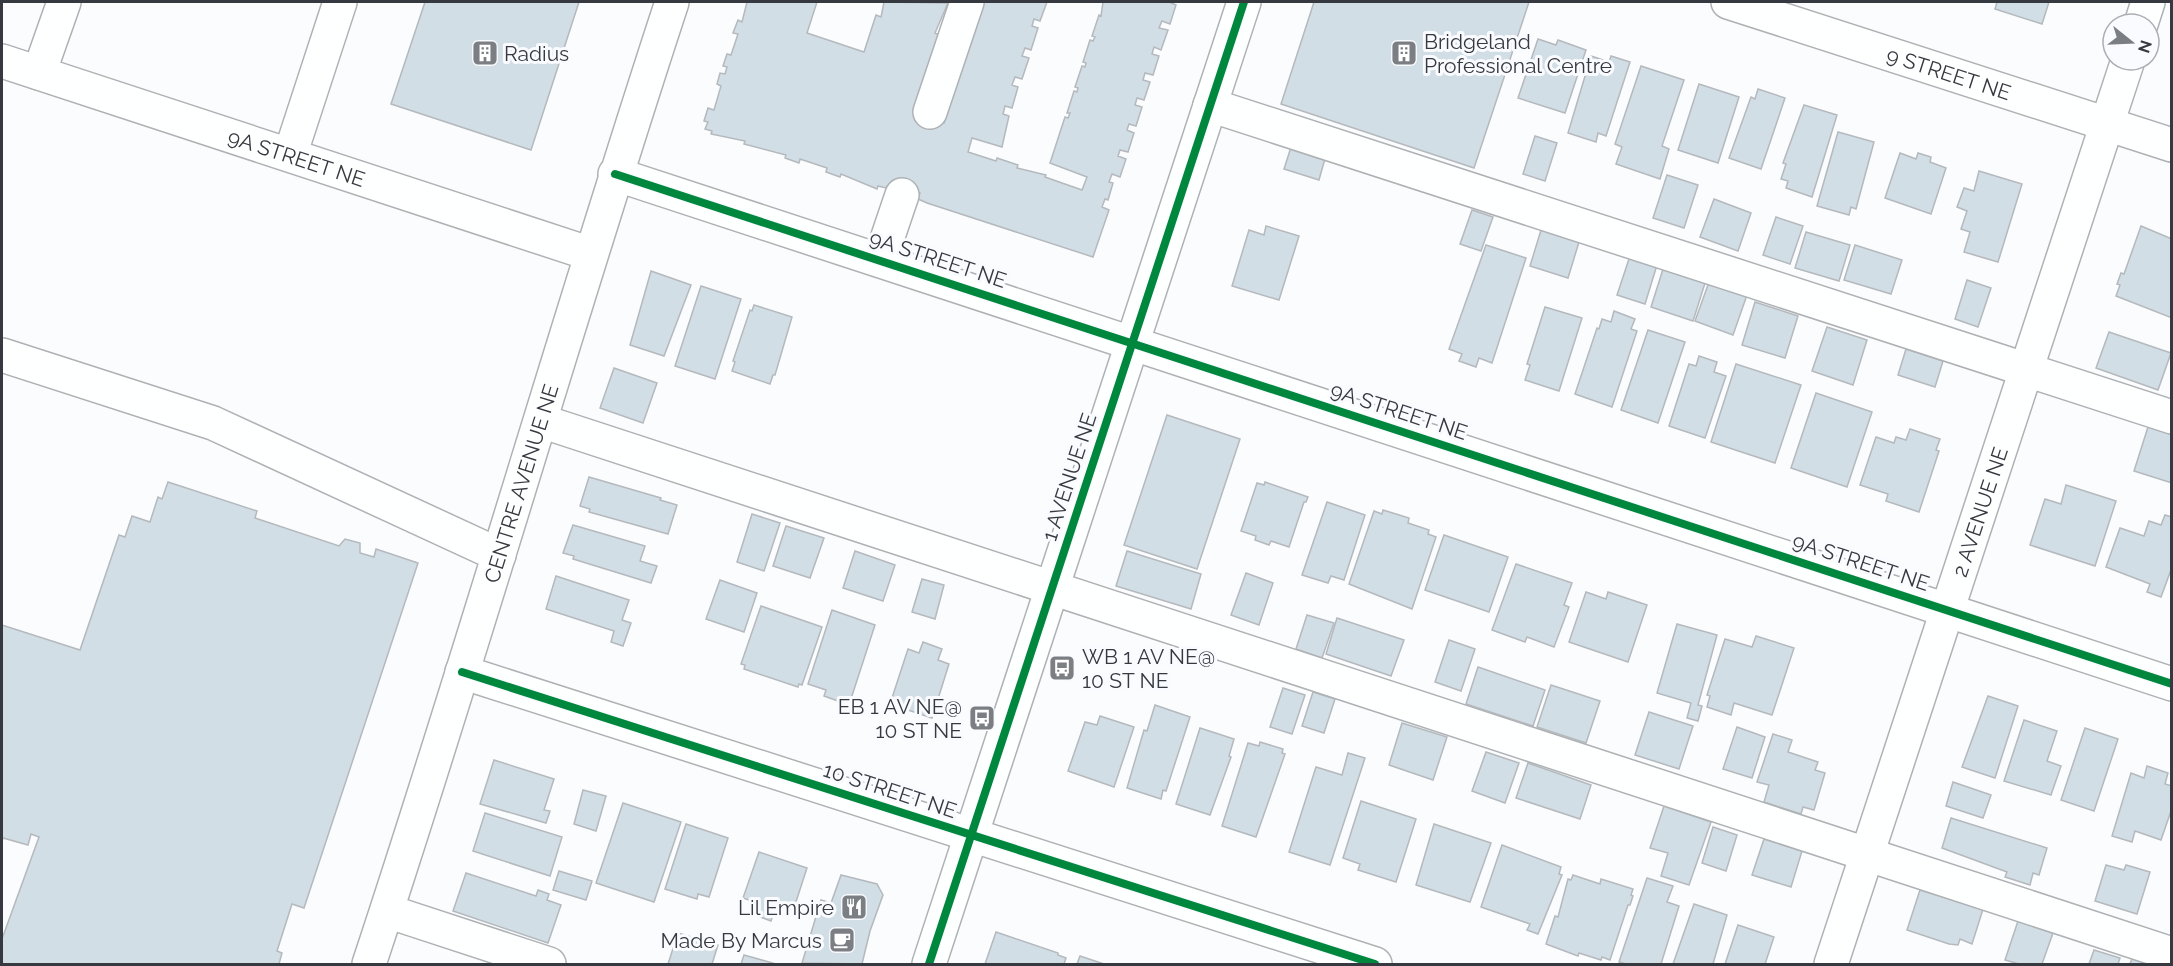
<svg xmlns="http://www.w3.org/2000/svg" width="2173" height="966" font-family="Raleway,sans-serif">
<rect width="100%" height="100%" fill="#fafcfe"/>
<g fill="#d1dee5" stroke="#b5b9bd" stroke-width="1.5">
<path d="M425,2H579L531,150L391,104Z"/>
<path d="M747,2H817L807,33L864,52L876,15L881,17L884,2L948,3L935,33L940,35L915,113L944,123L984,2H1047L1040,21L1034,19L1032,26L1038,28L1031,50L1025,48L1022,56L1029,58L1022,79L1015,77L1012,85L1018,87L1012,108L1005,106L1003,114L1009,116L1002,147L972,138L968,152L996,161L997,158L1018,165L1017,168L1046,175L1045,177L1082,190L1087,177L1050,163L1065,117L1068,118L1070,113H1067L1074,91L1077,92L1078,88L1075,87L1082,66L1085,67L1086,63L1083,62L1090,40L1093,41L1095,37L1092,36L1099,15L1101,16L1103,2H1169L1176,5L1170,24L1162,21L1159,28L1168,30L1161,50L1154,47L1152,54L1159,56L1153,75L1145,73L1143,80L1150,82L1144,100L1137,98L1135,105L1142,107L1136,126L1129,124L1127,130L1134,133L1128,152L1120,150L1118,156L1126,159L1120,177L1112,174L1109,182L1113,183L1108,200L1105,199L1102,207L1109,210L1093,257L927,203L918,199L920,193L917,192L887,186L886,188L878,186L877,189L841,174L840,177L826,172L827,168L800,159L799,163L785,158L786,155L744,144L745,141L711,134L712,131L705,129L708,122L704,121L708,108L714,110L721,86L717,84L720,73L725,74L727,67L723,66L727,54L731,55L738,34L733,33L738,20L742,22Z"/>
<path d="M1314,2H1529L1474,168L1281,104Z"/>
<path d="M1997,2H2049L2042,24L1995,9Z"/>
<path d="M1538,39L1556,45L1558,40L1586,50L1565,113L1518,98Z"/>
<path d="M1591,56L1609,62L1611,56L1630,62L1606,136L1598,133L1596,142L1568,133Z"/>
<path d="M1641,66L1684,80L1662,146L1669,149L1660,179L1616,164L1622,147L1615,144Z"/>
<path d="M1699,84L1739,97L1718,163L1678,150Z"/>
<path d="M1758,89L1785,98L1761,169L1729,158L1751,97L1755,99Z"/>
<path d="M1804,105L1837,115L1812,197L1786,188L1788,181L1781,179L1786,164L1783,163Z"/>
<path d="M1838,132L1874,142L1856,209L1851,207L1849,215L1817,206Z"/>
<path d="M1535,136L1557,143L1545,181L1523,174Z"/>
<path d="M1292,144L1326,155L1319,180L1284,169Z"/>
<path d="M1900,153L1916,159L1918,153L1931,157L1930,162L1946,168L1931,214L1885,198Z"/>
<path d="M1979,171L2022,184L1998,262L1964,252L1970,232L1961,229L1967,211L1957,207L1964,188L1974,191Z"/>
<path d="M1667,175L1698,185L1684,228L1653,218Z"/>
<path d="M1714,199L1751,213L1738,251L1700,237Z"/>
<path d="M1472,210L1493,217L1481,251L1460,244Z"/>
<path d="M1776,217L1803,226L1790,264L1763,255Z"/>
<path d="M1266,226L1299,236L1279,300L1232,286L1249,230L1264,235Z"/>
<path d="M2141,226L2172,239V318L2116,296L2120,285L2117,284L2121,273L2124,274Z"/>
<path d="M1541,230L1579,242L1568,278L1530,266Z"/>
<path d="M1806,232L1850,245L1839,281L1795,268Z"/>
<path d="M1486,245L1526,258L1492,363L1479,358L1476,367L1459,361L1462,354L1449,349Z"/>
<path d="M1855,245L1902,260L1891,294L1844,280Z"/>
<path d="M1630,256L1657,265L1645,304L1617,295Z"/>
<path d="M1664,266L1706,280L1693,321L1651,307Z"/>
<path d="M651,271L691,285L664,356L630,345Z"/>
<path d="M1967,280L1991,288L1978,327L1955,319Z"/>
<path d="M1709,282L1747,295L1733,335L1695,321Z"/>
<path d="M701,286L741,299L715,379L675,366Z"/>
<path d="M1755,302L1798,316L1785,358L1742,345Z"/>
<path d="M754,305L792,317L775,375H773L770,384L732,371L735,362L733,361L750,310L752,311Z"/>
<path d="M1545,307L1582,318L1559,391L1525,380L1530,365L1527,364Z"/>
<path d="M1614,311L1635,319L1631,329L1637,331L1612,407L1575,394L1597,328L1599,329L1602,319L1611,322Z"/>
<path d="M1827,327L1867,340L1853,385L1812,371Z"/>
<path d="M1648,330L1685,342L1658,423L1621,410Z"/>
<path d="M2109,332L2171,353L2158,390L2096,368Z"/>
<path d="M1906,349L1943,361L1935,387L1898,375Z"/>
<path d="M1699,356L1717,362L1714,372L1726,376L1705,438L1669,426L1689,364L1696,366Z"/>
<path d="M1736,364L1801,385L1775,463L1711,442Z"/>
<path d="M614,368L657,383L643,423L600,408Z"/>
<path d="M1816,393L1872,412L1847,487L1791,468Z"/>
<path d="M1167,415L1240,439L1197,569L1124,545Z"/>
<path d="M2148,427L2172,434V483L2134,471Z"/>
<path d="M1910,429L1940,439L1936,450L1939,451L1919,512L1886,501L1888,494L1860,485L1876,437L1894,443L1896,437L1906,440Z"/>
<path d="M589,477L661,498L660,500L677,505L668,534L589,512L590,509L580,506Z"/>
<path d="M168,482L257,511L255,518L339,546L345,539L360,543V553L374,557L376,549L418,563L304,908L292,904L277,951L282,953L279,964H2V939L39,837L31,834L28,845L3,838L2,841V625L80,650L119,535L125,537L132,516L150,522L158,497L162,499Z"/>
<path d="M1265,482L1308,497L1306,502H1304L1289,547L1271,541L1269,545L1255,540L1256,536L1241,531L1257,483L1264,485Z"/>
<path d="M2066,485L2116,501L2095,566L2030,545L2045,499L2061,504Z"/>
<path d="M1327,502L1365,515L1344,580L1331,576L1328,583L1302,575Z"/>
<path d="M1383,510L1409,518L1408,523L1429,530L1428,534L1436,537L1412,609L1349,584L1374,511L1382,514Z"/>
<path d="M752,514L780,523L764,571L737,562Z"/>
<path d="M2165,515L2172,517V567L2161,597L2147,592L2150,584L2106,567L2120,528L2144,536L2149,521L2161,525Z"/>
<path d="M573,525L645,546L640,561L657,566L651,583L573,559L574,556L563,553Z"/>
<path d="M786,526L824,538L810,578L773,566Z"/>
<path d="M1444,535L1508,557L1489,612L1425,590Z"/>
<path d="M855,551L895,565L883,601L843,588Z"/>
<path d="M1127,551L1201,574L1191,609L1116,586Z"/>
<path d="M1516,564L1572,583L1564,605L1569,607L1554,647L1527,637L1525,642L1492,630Z"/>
<path d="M1246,573L1273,583L1259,625L1231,615Z"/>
<path d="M556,576L629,600L622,620L631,623L623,646L611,642L614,631L546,609Z"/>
<path d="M922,579L944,585L935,619L912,612Z"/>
<path d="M720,580L757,593L744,632L706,619Z"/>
<path d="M1586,592L1606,599L1608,592L1647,605L1628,662L1569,642Z"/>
<path d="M761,606L822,627L802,685L799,684L798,687L744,669L745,665L741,664Z"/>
<path d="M832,610L875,625L849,705L824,696L826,690L808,684Z"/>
<path d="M1307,615L1334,623L1322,658L1296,649Z"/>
<path d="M1337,618L1404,640L1391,676L1326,654Z"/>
<path d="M1677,624L1717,635L1698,705L1702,706L1698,721L1687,718L1691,703L1657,693Z"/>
<path d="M1756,636L1794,648L1772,715L1734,703L1731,715L1707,707L1710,696L1707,695L1725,639L1752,647Z"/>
<path d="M1449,640L1475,649L1461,691L1435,682Z"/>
<path d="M923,642L942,649L938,660L949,664L932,718L890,704L908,649L919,653Z"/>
<path d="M1478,667L1545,690L1533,726L1466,704Z"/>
<path d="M1551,685L1600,701L1586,743L1537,727Z"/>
<path d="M1283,688L1305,695L1292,734L1270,727Z"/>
<path d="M1313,692L1335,699L1324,733L1302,726Z"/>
<path d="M1988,696L2018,706L1995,778L1962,767Z"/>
<path d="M1155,705L1190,717L1166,791L1163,790L1161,799L1127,788L1144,730L1147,731Z"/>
<path d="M1649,712L1693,726L1679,769L1635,755Z"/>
<path d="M1100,716L1134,727L1114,787L1068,771L1085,722L1097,725Z"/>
<path d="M2024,720L2057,731L2047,761L2061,766L2051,795L2004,781Z"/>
<path d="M1402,723L1447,737L1433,780L1389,765Z"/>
<path d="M1737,727L1765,737L1752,778L1723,769Z"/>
<path d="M1200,728L1234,739L1229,756L1231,757L1210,815L1176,804Z"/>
<path d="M2085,728L2118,739L2094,811L2061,800Z"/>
<path d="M1773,734L1792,740L1788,752L1818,762L1815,770L1825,773L1814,810L1803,807L1801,814L1764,802L1769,785L1757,782Z"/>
<path d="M1260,742L1283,749L1282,753L1285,754L1256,837L1222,826L1248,743L1259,746Z"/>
<path d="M1486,752L1519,763L1505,803L1472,791Z"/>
<path d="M1348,753L1365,758L1330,865L1289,852L1316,767L1342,775Z"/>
<path d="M494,760L554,779L544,810L550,811L546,823L480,804Z"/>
<path d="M1528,763L1591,785L1580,819L1516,798Z"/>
<path d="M2147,766L2168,773L2165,784L2172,786V808L2161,840L2135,831L2132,842L2112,836L2131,773L2144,778Z"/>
<path d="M1953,782L1991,795L1983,818L1946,806Z"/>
<path d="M583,790L606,796L596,831L574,824Z"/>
<path d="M1361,801L1416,819L1396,882L1358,870L1360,864L1343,858Z"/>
<path d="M623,803L681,822L654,902L596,883Z"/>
<path d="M1664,806L1711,822L1689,885L1661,876L1668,853L1650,848Z"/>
<path d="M485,813L562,837L550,876L473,851Z"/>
<path d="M1951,818L2047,848L2039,875L2033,873L2030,885L2005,877L2007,872L1942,848Z"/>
<path d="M686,824L728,838L709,897L698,894L697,899L665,889Z"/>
<path d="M1434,824L1491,843L1470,902L1416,885Z"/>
<path d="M1713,827L1737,835L1726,871L1702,863Z"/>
<path d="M1764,839L1802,851L1791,887L1752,875Z"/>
<path d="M1502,845L1561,867L1559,874L1562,875L1538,934L1527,930L1530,924L1481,907Z"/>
<path d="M759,852L807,868L792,914L775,908L771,921L755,915L758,903L743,898Z"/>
<path d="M2106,865L2124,870L2126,865L2150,872L2137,914L2095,901Z"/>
<path d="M559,871L592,881L586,900L553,890Z"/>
<path d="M466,873L536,896L538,890L549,894L547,900L561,905L548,943L453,911Z"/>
<path d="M841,875L877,884L883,895L870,931L862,964L802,963L821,900L831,903Z"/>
<path d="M1573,875L1600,884L1601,879L1633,889L1631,895L1633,896L1630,905H1628L1610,960L1602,957L1601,960L1579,953L1578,956L1546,944L1555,916L1558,917L1568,879L1571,880Z"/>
<path d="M1647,878L1673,886L1667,902L1679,906L1661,964H1626L1619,962Z"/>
<path d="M1920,890L1957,901L1958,898L1984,906L1972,944L1960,939L1958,945L1949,944L1907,930Z"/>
<path d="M1694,904L1727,915L1713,964H1673Z"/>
<path d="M2018,921L2053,933L2042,964H2019L2005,960Z"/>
<path d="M1738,925L1774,937L1765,964H1725Z"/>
<path d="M996,932L1058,953V955L1066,958L1064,964H985Z"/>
<path d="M678,933L718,945L712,964H668Z"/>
<path d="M2094,950L2120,958L2118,964H2089Z"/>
<path d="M744,955L776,964H741Z"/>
<path d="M1080,956L1104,964H1077Z"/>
<path d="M2133,956L2158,964H2130Z"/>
</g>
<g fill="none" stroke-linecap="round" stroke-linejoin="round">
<defs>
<g id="minor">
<path id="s1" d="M1728,2L2172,145"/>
<path d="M2141,24L2148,2"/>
<path id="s2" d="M2,61L591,254"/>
<path d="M39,73L64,2"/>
<path d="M1210,105L2172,417"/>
<path d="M930,112L967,2"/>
<path d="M290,155L340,2"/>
<path d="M615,174L2172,684"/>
<path d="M880,260L902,195"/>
<path d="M2,355L213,423L499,555"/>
<path d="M541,421L2172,954"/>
<path d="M462,672L1375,964"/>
<path d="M387,911L549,964"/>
<path id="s3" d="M369,964C475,645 567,321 672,2"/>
<path d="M929,964L1244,2"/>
<path id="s4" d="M1831,964L2128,60"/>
</g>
</defs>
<use href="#minor" stroke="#afb2b5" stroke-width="36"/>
<use href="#minor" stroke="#feffff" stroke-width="33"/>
<defs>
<g id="cycleway">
<path d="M615,174L2172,684"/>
<path d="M462,672L1375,964"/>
<path d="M929,964L1244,2"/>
</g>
</defs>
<use href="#cycleway" stroke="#f9fbff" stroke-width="11"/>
<use href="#cycleway" stroke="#00873e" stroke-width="8"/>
</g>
<defs>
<symbol id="building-square" viewBox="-11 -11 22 22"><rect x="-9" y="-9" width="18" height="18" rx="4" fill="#7b7e82" stroke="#f9fbff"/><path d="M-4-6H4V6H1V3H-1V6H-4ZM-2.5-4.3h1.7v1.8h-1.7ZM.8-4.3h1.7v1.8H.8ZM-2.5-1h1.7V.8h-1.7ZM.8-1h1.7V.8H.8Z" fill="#fff"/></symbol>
<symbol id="bus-square" viewBox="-11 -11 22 22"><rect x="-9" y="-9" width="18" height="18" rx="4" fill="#7b7e82" stroke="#f9fbff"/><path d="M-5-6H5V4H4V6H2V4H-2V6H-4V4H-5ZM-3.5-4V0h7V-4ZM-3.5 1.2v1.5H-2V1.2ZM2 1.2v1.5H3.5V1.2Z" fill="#fff"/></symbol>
<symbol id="restaurant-square" viewBox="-11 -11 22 22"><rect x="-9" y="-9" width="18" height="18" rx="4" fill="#7b7e82" stroke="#f9fbff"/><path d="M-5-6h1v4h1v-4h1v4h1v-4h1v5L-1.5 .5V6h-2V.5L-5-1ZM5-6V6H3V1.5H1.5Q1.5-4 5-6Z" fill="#fff"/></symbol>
<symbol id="cafe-square" viewBox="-11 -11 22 22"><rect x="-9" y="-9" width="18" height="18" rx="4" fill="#7b7e82" stroke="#f9fbff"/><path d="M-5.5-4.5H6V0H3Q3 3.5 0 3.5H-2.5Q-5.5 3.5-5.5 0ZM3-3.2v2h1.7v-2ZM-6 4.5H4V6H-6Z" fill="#fff"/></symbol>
</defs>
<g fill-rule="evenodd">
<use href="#building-square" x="470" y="38" width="30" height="30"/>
<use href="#building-square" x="1389" y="38" width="30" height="30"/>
<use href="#bus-square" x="1047" y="653" width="30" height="30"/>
<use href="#bus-square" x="967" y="703" width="30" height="30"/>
<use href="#restaurant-square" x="839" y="892" width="30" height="30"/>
<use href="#cafe-square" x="827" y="925" width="30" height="30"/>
</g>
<g text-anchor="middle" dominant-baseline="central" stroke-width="6" stroke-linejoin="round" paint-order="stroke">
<g font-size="21" fill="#363a40" stroke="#f9fbff" text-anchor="start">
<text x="1424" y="41">Bridgeland<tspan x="1424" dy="24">Professional Centre</tspan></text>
<text x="504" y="53">Radius</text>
<text x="1082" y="656">WB 1 AV NE@<tspan x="1082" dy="24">10 ST NE</tspan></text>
<text x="962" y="706" text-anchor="end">EB 1 AV NE@<tspan x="962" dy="24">10 ST NE</tspan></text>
<text x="834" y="907" text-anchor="end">Lil Empire</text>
<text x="822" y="940" text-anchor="end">Made By Marcus</text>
</g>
<g font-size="21" fill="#363a40" stroke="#f9fbff">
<text stroke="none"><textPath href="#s1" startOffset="232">9 STREET NE</textPath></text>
<text stroke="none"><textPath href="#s2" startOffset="310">9A STREET NE</textPath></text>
<text transform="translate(938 259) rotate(18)">9A STREET NE</text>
<text transform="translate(1399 411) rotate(18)">9A STREET NE</text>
<text transform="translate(1069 477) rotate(-72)">1 AVENUE NE</text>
<text stroke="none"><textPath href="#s3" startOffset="504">CENTRE AVENUE NE</textPath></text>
<text stroke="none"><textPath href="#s4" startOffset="476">2 AVENUE NE</textPath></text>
<text transform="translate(1861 562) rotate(18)">9A STREET NE</text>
<text transform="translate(890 790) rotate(18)">10 STREET NE</text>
</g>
</g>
<rect width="2173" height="966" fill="none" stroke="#363a40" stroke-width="6"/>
<g transform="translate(2131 42) rotate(108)"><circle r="28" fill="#f9fbff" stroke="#abaeb3" stroke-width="1.5"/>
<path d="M0-4.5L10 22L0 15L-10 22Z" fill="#7b7e82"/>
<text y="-9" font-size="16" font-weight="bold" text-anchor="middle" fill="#363a40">N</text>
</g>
</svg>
